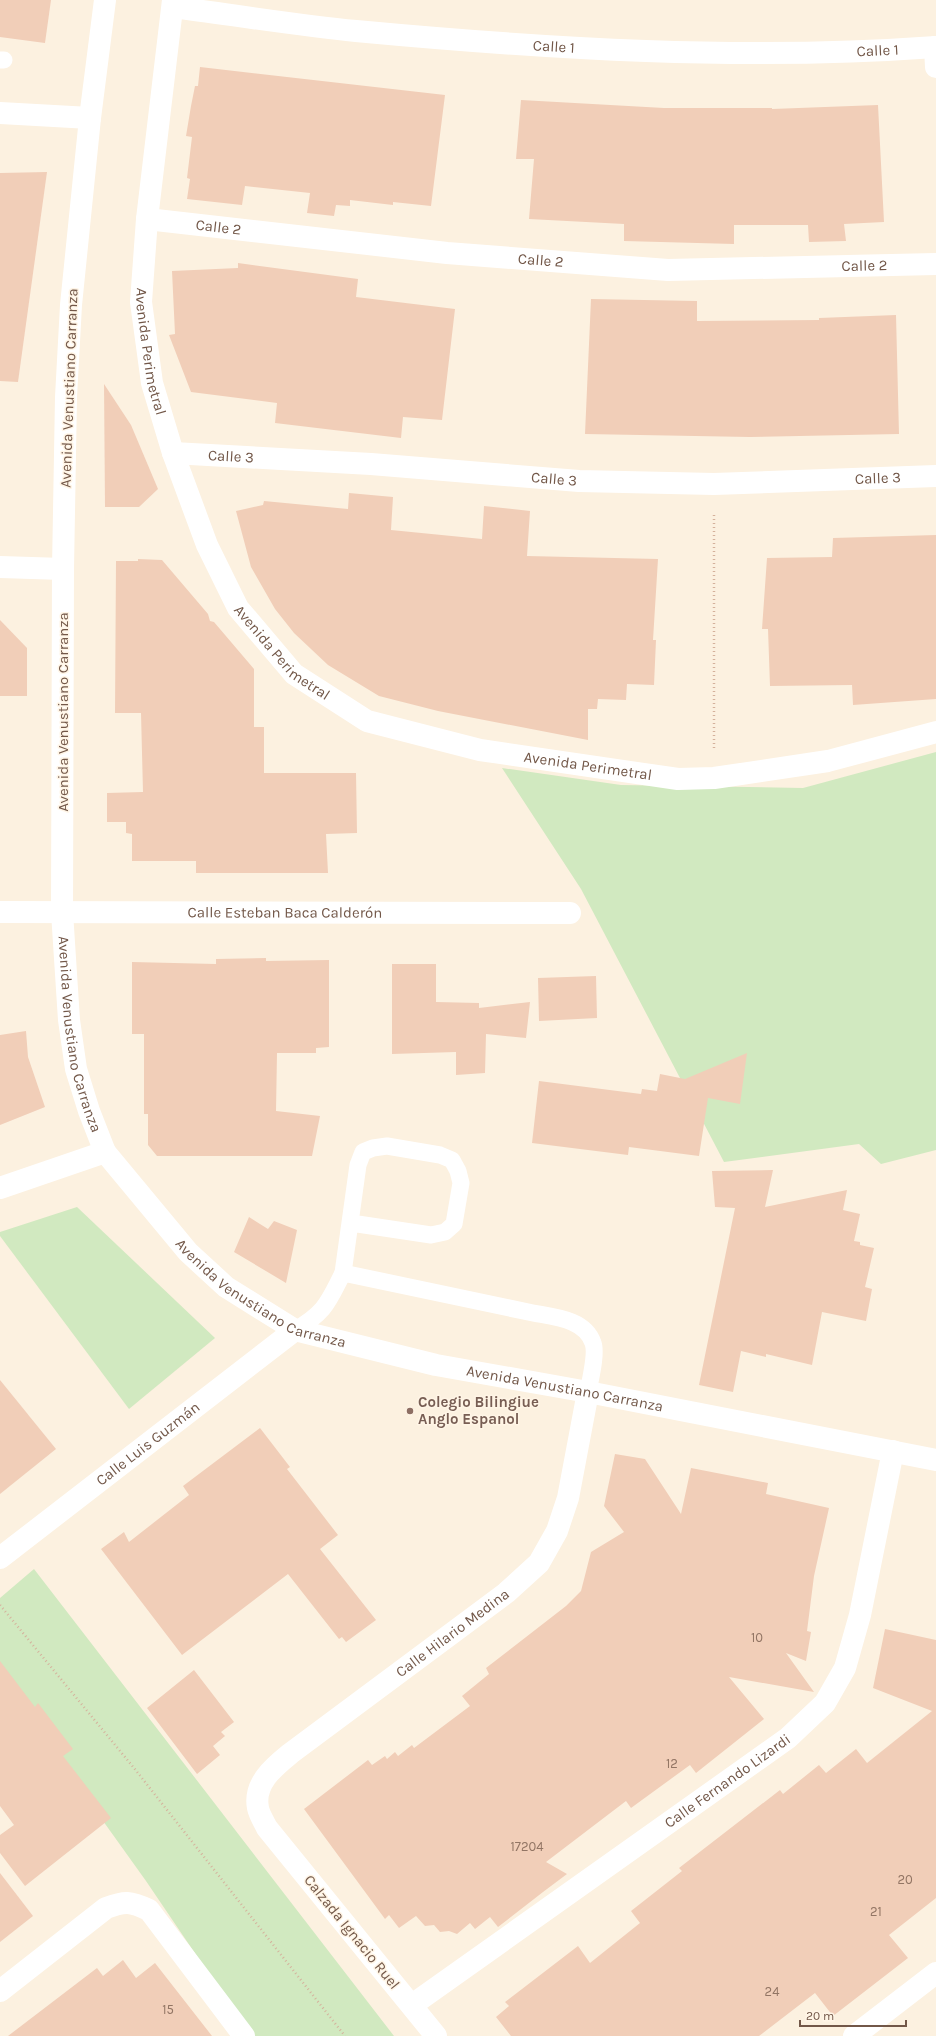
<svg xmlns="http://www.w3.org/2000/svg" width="936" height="2036" font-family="Karla,sans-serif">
<rect width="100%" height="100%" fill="#fcf1e0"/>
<g fill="#d1e9c0">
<path d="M936,752V1150L881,1164L859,1144L724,1162L581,889L502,768L621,785L803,788Z"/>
<path d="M77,1207L215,1338L129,1409L0,1236V1232Z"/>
<path d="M34,1569L394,2036H251L146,1881L0,1677V1598Z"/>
</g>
<g fill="#f1ceb8">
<path d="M0,0H51L45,43L0,37Z"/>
<path d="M200,67L445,95L431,206L393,202V205L350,200V206L336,205L334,216L307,213L310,193L245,186L242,205L187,199L190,179L187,178L192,137L186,136L191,106L195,86H198Z"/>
<path d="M521,100L664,108H772V109L878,105L884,222L844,224L846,241L809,242L808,225H734V244L624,241V224L529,219L534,159H516Z"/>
<path d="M47,172L18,382L0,381V173Z"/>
<path d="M238,263L358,279L356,297L455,309L442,420L403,417L401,438L275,423L277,403L191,392L169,335L175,334L172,271L238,268Z"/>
<path d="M591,299L697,301V321L819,320V318L896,315L899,434L750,437L585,434Z"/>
<path d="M104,384L131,425L158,489L139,507H105Z"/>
<path d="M349,493L393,497L391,530L482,539L484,506L530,511L527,556L658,559L653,640H656L654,685L627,684L626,700L598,699L597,709H588V740L438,711L379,696L328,665L294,633L275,609L251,567L236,511L263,505L264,501L348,509Z"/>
<path d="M936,535V699L853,705L852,685L770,686L768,629H762L767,558L832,557L833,538Z"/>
<path d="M138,559L162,560L208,614L210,621L214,622L254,669V727H264V773H356L357,833L326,834L328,873H196V861H132V834L126,833V822H107V793L143,792L141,713H115L116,561H138Z"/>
<path d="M0,620L27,648V696H0Z"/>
<path d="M266,958V961L329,960V1047L316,1048V1053H277L276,1111L320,1116L312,1156H157L148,1145V1114H144V1034H132V962L216,964V959Z"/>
<path d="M392,964H436V1002L479,1003V1008L530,1002L526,1038L486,1034L485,1073L456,1075V1052L392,1054Z"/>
<path d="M596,976L597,1018L539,1021L538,978Z"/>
<path d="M26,1031L28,1057L45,1107L0,1125V1035Z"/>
<path d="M747,1053L740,1104L708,1098L699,1156L629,1147L628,1155L532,1143L539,1081L641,1094L642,1089L657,1091L660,1074L685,1079Z"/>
<path d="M773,1170L765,1207L847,1190L843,1210L860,1214L854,1241L860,1242V1245L874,1248L865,1287L872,1289L866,1321L822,1312L812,1365L766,1354V1357L741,1351L733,1392L699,1385L735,1208L715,1207L712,1171Z"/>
<path d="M249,1217L268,1229L274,1221L297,1230L286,1283L234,1252Z"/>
<path d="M0,1380L56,1449L0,1494Z"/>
<path d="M260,1428L290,1467L287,1469L338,1535L320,1549L376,1620L346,1642L342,1637L339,1639L288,1574L182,1655L101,1549L124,1532L129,1542L189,1495L183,1486Z"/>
<path d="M615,1454L645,1459L681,1514L691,1468L768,1483L766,1494L829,1508L814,1576L807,1631L811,1632L806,1661L786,1653L814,1692L729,1677L764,1719L696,1773L690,1765L631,1808L626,1801L546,1862L567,1874L543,1892L498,1927L490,1917L475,1929L470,1923L457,1934L449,1931L440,1932L434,1925L425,1926L416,1916L399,1928L389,1915L385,1919L304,1809L368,1760L372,1765L385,1756L387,1759L395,1752L398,1756L412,1745L414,1748L470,1706L462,1696L489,1674L486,1668L566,1606L581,1591L591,1552L624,1532L604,1506Z"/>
<path d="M885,1629L936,1640V1898L889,1935L908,1958L833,2016L815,1993L759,2036H511L496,2017L509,2006L505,2002L578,1946L590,1963L640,1923L631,1911L682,1871L679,1868L780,1790L783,1794L819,1765L826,1773L856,1749L867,1763L932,1711L873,1688Z"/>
<path d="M0,1661L35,1707L38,1703L73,1749L63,1756L111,1818L25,1886L0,1853V1835L14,1825L0,1806Z"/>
<path d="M194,1670L234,1722L221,1732L225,1736L213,1746L220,1755L197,1774L147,1708Z"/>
<path d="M0,1873L33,1916L0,1942Z"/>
<path d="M123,1960L136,1978L155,1963L212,2036H8L97,1968L103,1976Z"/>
</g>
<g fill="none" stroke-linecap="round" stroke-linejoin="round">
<g stroke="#d5b29c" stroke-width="2.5" stroke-dasharray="1 3" stroke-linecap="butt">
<path d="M714,515V748"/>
<path d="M0,1605L134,1768L345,2036"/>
</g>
<g stroke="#fff" stroke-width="17">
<path d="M0,60H4"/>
<path d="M343,1273L358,1165L363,1152L373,1148L387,1146L440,1155L452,1160L458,1171L461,1183L454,1224L445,1232L431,1235L351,1223"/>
<path d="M295,1330C326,1312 328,1302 343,1273L533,1313C554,1317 585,1319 593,1343C597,1353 590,1381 588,1392"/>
</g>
<g stroke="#fff" stroke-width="22">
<path id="s1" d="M173,0L147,219L141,302L152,383L173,453L207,545L238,608L294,674L367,721L480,750L678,779L714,778L828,761L936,732"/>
<path id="s2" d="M173,7C234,15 295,25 356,31C549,49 743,61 936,47"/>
<path d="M935,47L936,67"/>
<path d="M0,113L90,118"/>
<path id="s3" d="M147,219L447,253L668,270L936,264"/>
<path id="s4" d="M173,453L371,464L579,481L714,484L936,476"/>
<path d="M0,567L63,569"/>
<path id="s5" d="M0,912L570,913"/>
<path d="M0,1188L105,1152"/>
<path id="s6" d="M0,1558L295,1330"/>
<path d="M0,1991L106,1908C125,1901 130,1901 149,1910L244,2036"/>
<path id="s7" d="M412,2005L788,1738L825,1703L845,1668L860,1615L893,1451"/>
<path id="s8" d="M436,2036L267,1828C264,1822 259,1814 258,1808C253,1783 275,1766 291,1753L506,1593L539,1563L557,1531L568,1498L588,1392"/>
<path d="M854,2036L936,1973"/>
</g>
<path stroke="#fff" stroke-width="22" id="s9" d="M105,0L90,118L71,305L66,397L63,569L62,912L69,1020L76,1069L89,1111L105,1152L188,1252L226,1287L295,1330L436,1365L588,1392L936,1460"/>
</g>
<circle fill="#8d6e63" stroke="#fff5e6" stroke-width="1.5" cx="410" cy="1411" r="4"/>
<g text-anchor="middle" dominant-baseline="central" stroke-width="3" stroke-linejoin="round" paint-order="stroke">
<g font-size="13" fill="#927564">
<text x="757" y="1637">10</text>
<text x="672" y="1763">12</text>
<text x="527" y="1846">17204</text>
<text x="905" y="1879">20</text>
<text x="876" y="1911">21</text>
<text x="772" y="1991">24</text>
<text x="168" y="2009">15</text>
</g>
<g font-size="15" fill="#725748" stroke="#fff5e6">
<text stroke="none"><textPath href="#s2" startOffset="383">Calle 1</textPath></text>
<text stroke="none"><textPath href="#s2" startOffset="707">Calle 1</textPath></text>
<text stroke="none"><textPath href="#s3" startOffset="72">Calle 2</textPath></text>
<text stroke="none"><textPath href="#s3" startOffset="396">Calle 2</textPath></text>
<text stroke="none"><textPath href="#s3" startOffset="720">Calle 2</textPath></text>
<text stroke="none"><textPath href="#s1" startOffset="354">Avenida Perimetral</textPath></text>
<text transform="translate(69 388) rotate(-88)">Avenida Venustiano Carranza</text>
<text stroke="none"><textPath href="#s4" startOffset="58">Calle 3</textPath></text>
<text stroke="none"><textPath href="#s4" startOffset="382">Calle 3</textPath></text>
<text stroke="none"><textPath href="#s4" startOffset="706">Calle 3</textPath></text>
<text stroke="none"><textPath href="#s1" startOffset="690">Avenida Perimetral</textPath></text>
<text transform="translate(63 712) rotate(-90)">Avenida Venustiano Carranza</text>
<text stroke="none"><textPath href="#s1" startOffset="1026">Avenida Perimetral</textPath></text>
<text stroke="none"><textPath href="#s5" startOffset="285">Calle Esteban Baca Calderón</textPath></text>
<text stroke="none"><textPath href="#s9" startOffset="1038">Avenida Venustiano Carranza</textPath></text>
<text stroke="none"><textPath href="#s9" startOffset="1375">Avenida Venustiano Carranza</textPath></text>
<text stroke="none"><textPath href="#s9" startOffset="1699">Avenida Venustiano Carranza</textPath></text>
<text stroke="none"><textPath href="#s6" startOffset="187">Calle Luis Guzmán</textPath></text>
<text stroke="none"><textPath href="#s8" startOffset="559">Calle Hilario Medina</textPath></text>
<text stroke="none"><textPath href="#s7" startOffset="387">Calle Fernando Lizardi</textPath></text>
<text transform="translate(352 1932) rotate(51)">Calzada Ignacio Ruel</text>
</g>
<g font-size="15" font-weight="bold" fill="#785e54" stroke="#fff5e6" text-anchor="start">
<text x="418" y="1402">Colegio Bilingiue<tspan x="418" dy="17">Anglo Espanol</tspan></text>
</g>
</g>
<path d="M800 2020v6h106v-6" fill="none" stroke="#725748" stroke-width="2"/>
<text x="806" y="2020" font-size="12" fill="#725748" stroke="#fff5e6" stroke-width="3" paint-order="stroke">20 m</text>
</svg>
